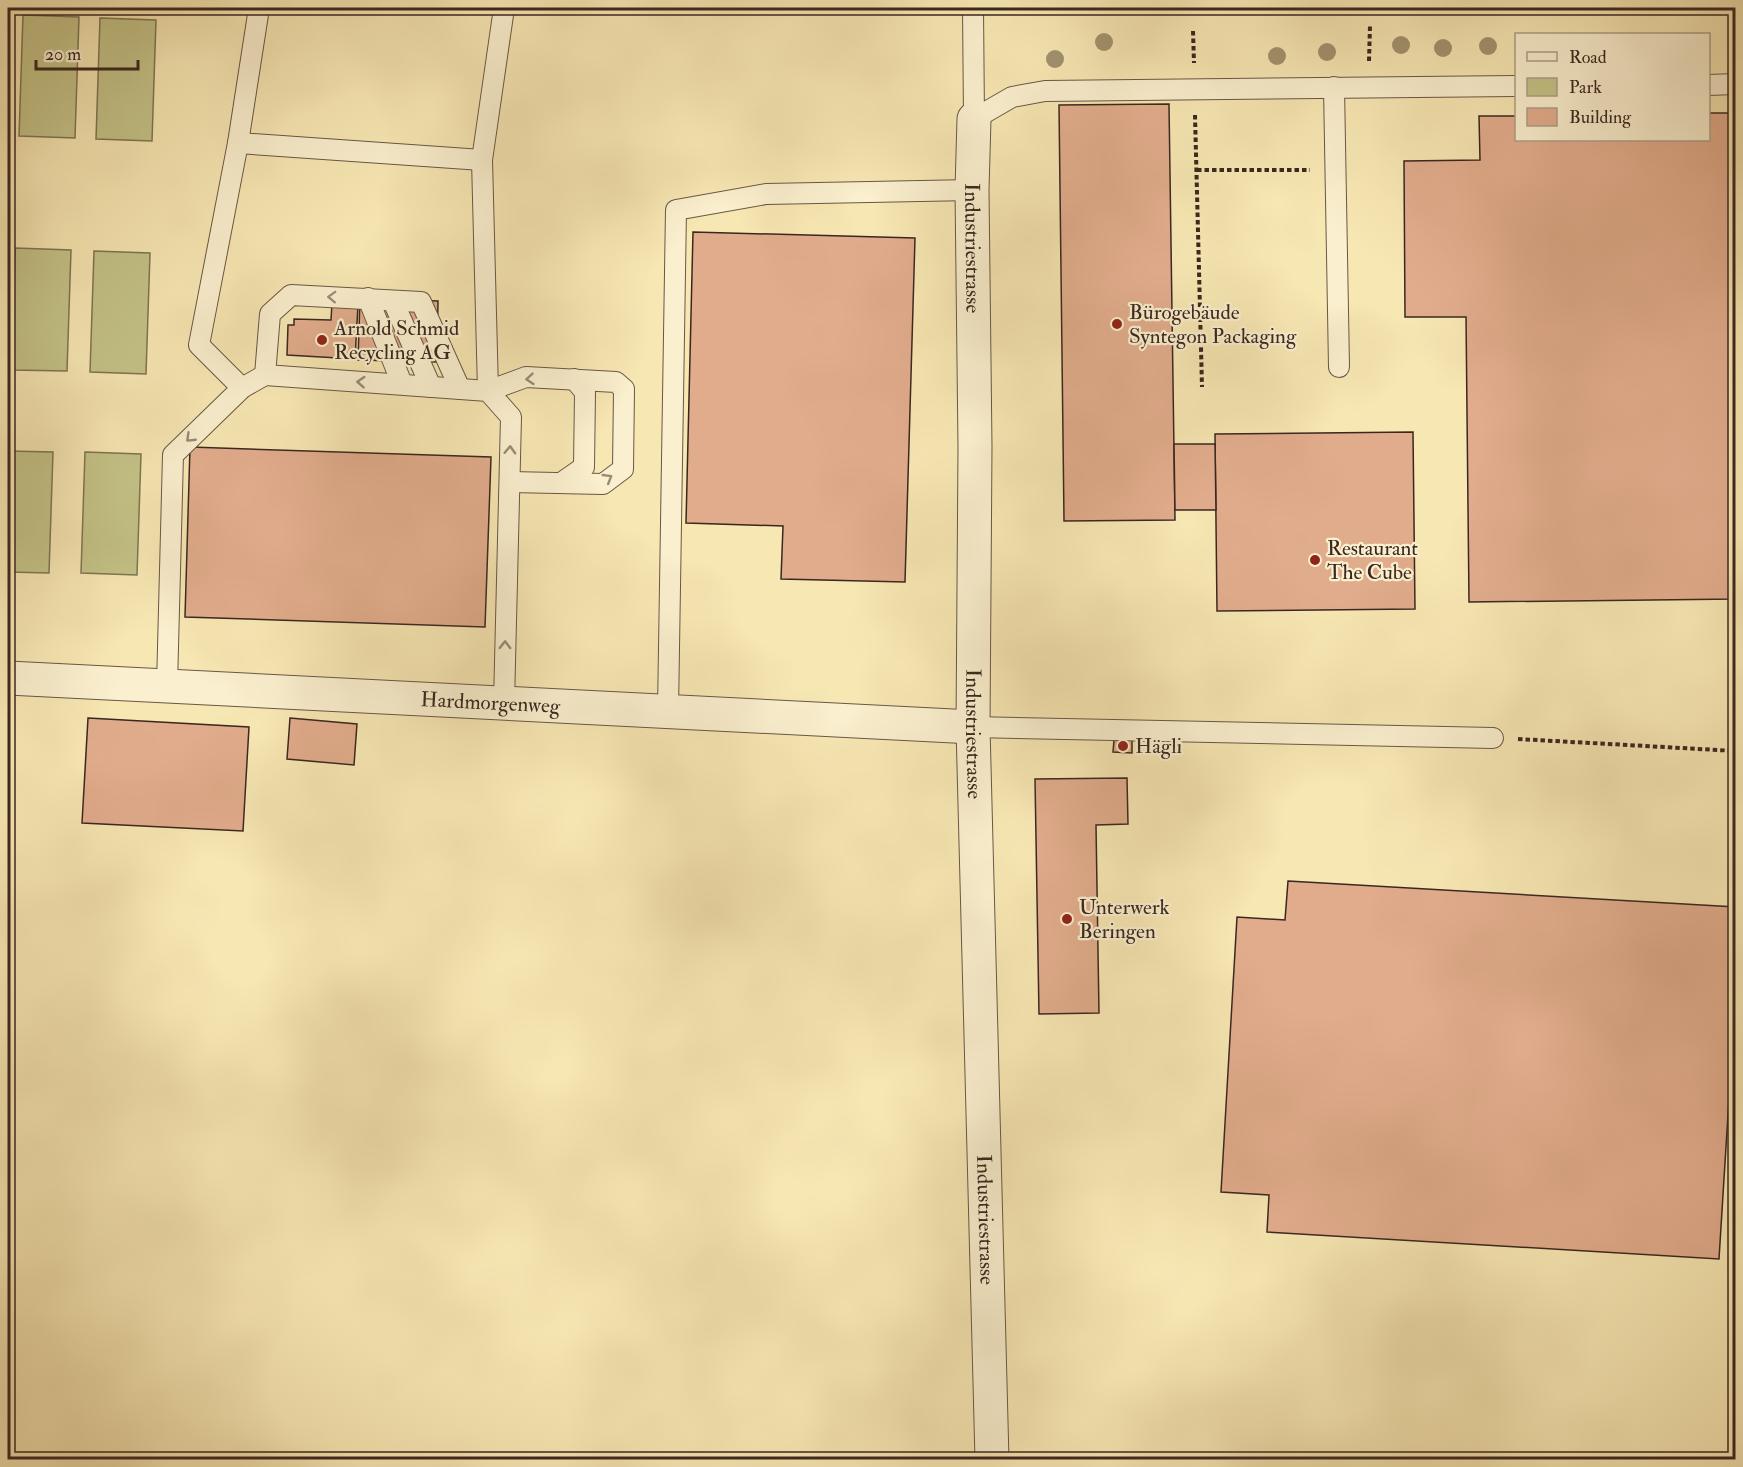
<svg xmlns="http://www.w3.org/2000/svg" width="1743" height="1467" font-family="'IM FELL Double Pica',serif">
<rect width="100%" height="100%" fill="#f7e7b3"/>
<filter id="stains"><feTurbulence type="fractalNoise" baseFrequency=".00333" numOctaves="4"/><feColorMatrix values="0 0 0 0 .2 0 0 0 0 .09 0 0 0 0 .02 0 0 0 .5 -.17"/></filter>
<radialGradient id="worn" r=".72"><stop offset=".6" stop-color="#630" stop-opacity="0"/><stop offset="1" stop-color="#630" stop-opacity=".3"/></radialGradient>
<g fill="#c4c388" stroke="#7f7554" stroke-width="1.5">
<path d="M23,15L79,17L75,138L19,136Z"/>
<path d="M100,18L156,20L152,141L96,139Z"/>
<path d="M15,248L71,250L67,371L12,370Z"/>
<path d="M94,251L150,253L146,374L90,372Z"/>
<path d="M8,451L53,452L49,573L8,572Z"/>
<path d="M85,452L141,454L137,575L81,573Z"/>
</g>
<g fill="#e1ac8c" stroke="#3a2720" stroke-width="1.5">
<path d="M1169,104L1175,520L1064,521L1059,105Z"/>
<path d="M1708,113H1736V599L1469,602L1466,317H1405L1404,161L1480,160L1479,116H1516V140H1708Z"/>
<path d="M693,232L915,238L905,582L781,579L783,526L686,523Z"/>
<path d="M360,298L438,301L437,362L358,360Z"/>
<path d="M332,303L358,305L355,359L287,355L288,325H294V319L331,320Z"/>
<path d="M1413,432L1415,609L1217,611L1215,434Z"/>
<path d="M1174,444H1215L1216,510H1175Z"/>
<path d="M190,447L491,457L485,627L185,617Z"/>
<path d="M88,718L249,727L243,831L82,823Z"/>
<path d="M290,718L357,724L354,765L287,759Z"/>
<path d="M1114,740H1132V753L1113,752Z"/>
<path d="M1127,778L1128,824L1096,825L1099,1013L1039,1014L1035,779Z"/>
<path d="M1288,881L1736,907V986L1719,1259L1267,1232L1269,1195L1221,1192L1237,917L1285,920Z"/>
</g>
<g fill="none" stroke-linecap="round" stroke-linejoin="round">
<defs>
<g id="lane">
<path d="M504,8L482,160L488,391L526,377L616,382L624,389L623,469L603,484L510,482"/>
<path d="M973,8L974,119L1012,97L1045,91L1516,86"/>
<path d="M1708,85L1736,84"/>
<path d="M1334,87L1339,367"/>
<path d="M238,143L482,160"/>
<path d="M368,298L402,384"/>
<path d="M393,301L431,387"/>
<path d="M265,375L270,314L291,295L421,302L460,389"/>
<path d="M242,388L199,345L238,143L259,8"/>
<path d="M561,483L584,467L585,392L574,379"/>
<path d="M167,686L173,455L242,388L265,375L488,391L511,417L504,703"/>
<path d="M668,711L676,210L766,194L972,190"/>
<path d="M973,727L1493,738"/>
</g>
<g id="street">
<path id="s1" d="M974,119L972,190L975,447L973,727L992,1460"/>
<path id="s2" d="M8,678L973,727"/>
</g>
</defs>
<use href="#lane" stroke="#695745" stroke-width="22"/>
<use href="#street" stroke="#695745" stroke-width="35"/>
<g stroke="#3a2720" stroke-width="4" stroke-dasharray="4.5 3" stroke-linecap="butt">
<path d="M1193,31L1194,63"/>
<path d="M1369,61L1370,26"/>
<path d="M1195,115L1202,387"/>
<path d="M1197,170H1310"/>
<path d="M1518,739L1736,751"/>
</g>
<use href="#lane" stroke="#faefce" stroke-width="20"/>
<use href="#street" stroke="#faefce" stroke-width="33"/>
</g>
<g fill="#a29370">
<circle cx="1104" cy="42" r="9"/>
<circle cx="1401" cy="45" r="9"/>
<circle cx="1488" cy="46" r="9"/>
<circle cx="1443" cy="48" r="9"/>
<circle cx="1327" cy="52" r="9"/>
<circle cx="1277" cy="56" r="9"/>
<circle cx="1055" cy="59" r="9"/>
</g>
<defs><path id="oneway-chevron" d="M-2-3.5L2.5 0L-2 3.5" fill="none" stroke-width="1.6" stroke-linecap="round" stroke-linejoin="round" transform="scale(1.5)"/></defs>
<g stroke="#9a8b77">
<use href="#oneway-chevron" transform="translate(332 297) rotate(-178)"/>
<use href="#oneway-chevron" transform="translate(530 379) rotate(175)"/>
<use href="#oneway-chevron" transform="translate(361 382) rotate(-176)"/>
<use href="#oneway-chevron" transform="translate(190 438) rotate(136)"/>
<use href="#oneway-chevron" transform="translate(510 450) rotate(-88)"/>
<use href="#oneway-chevron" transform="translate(608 478) rotate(-31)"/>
<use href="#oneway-chevron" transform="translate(505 645) rotate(-89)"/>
</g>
<g fill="#8f2418" stroke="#faefce" stroke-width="2">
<circle cx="1117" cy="324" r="6"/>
<circle cx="322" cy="340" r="6"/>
<circle cx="1315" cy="560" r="6"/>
<circle cx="1123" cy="746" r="6"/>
<circle cx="1067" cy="919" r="6"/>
</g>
<g text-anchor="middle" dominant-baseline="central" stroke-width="4.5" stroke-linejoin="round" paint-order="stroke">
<g font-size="21" fill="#3a2720" stroke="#faefce">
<text stroke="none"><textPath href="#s1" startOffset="129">Industriestrasse</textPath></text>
<text stroke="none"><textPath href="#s2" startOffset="483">Hardmorgenweg</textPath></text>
<text stroke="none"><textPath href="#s1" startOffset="615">Industriestrasse</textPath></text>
<text stroke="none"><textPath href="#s1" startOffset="1101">Industriestrasse</textPath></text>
</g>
<g font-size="21" fill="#3a2720" stroke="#faefce" text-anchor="start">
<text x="1129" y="312">Bürogebäude<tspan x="1129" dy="24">Syntegon Packaging</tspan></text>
<text x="334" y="328">Arnold Schmid<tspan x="334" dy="24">Recycling AG</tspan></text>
<text x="1327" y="548">Restaurant<tspan x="1327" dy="24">The Cube</tspan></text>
<text x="1135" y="746">Hägli</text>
<text x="1079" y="907">Unterwerk<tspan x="1079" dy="24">Beringen</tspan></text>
</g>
</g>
<rect width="1743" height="1467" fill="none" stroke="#f7e7b3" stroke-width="30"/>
<rect x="9" y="9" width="1725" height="1449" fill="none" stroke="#3a2720" stroke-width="3"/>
<rect x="15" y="15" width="1713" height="1437" fill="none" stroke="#3a2720" stroke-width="1.5"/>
<rect x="1515" y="33" width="195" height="108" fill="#faefce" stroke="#ad9f88" stroke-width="1.5"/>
<rect x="1527" y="52" width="30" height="9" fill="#faefce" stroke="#ad9f88" stroke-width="1.5"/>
<text x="1569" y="63" font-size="18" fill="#3a2720">Road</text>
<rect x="1527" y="78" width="30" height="18" fill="#c4c388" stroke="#ad9f88" stroke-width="1.5"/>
<text x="1569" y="93" font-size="18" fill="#3a2720">Park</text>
<rect x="1527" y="108" width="30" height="18" fill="#e1ac8c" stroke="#ad9f88" stroke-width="1.5"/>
<text x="1569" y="123" font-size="18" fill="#3a2720">Building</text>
<path d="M36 60v9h102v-9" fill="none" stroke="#3a2720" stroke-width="3"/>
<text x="45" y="60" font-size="18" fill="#3a2720" stroke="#faefce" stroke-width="4.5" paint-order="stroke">20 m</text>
<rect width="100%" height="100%" filter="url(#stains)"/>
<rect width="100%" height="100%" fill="url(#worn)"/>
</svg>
